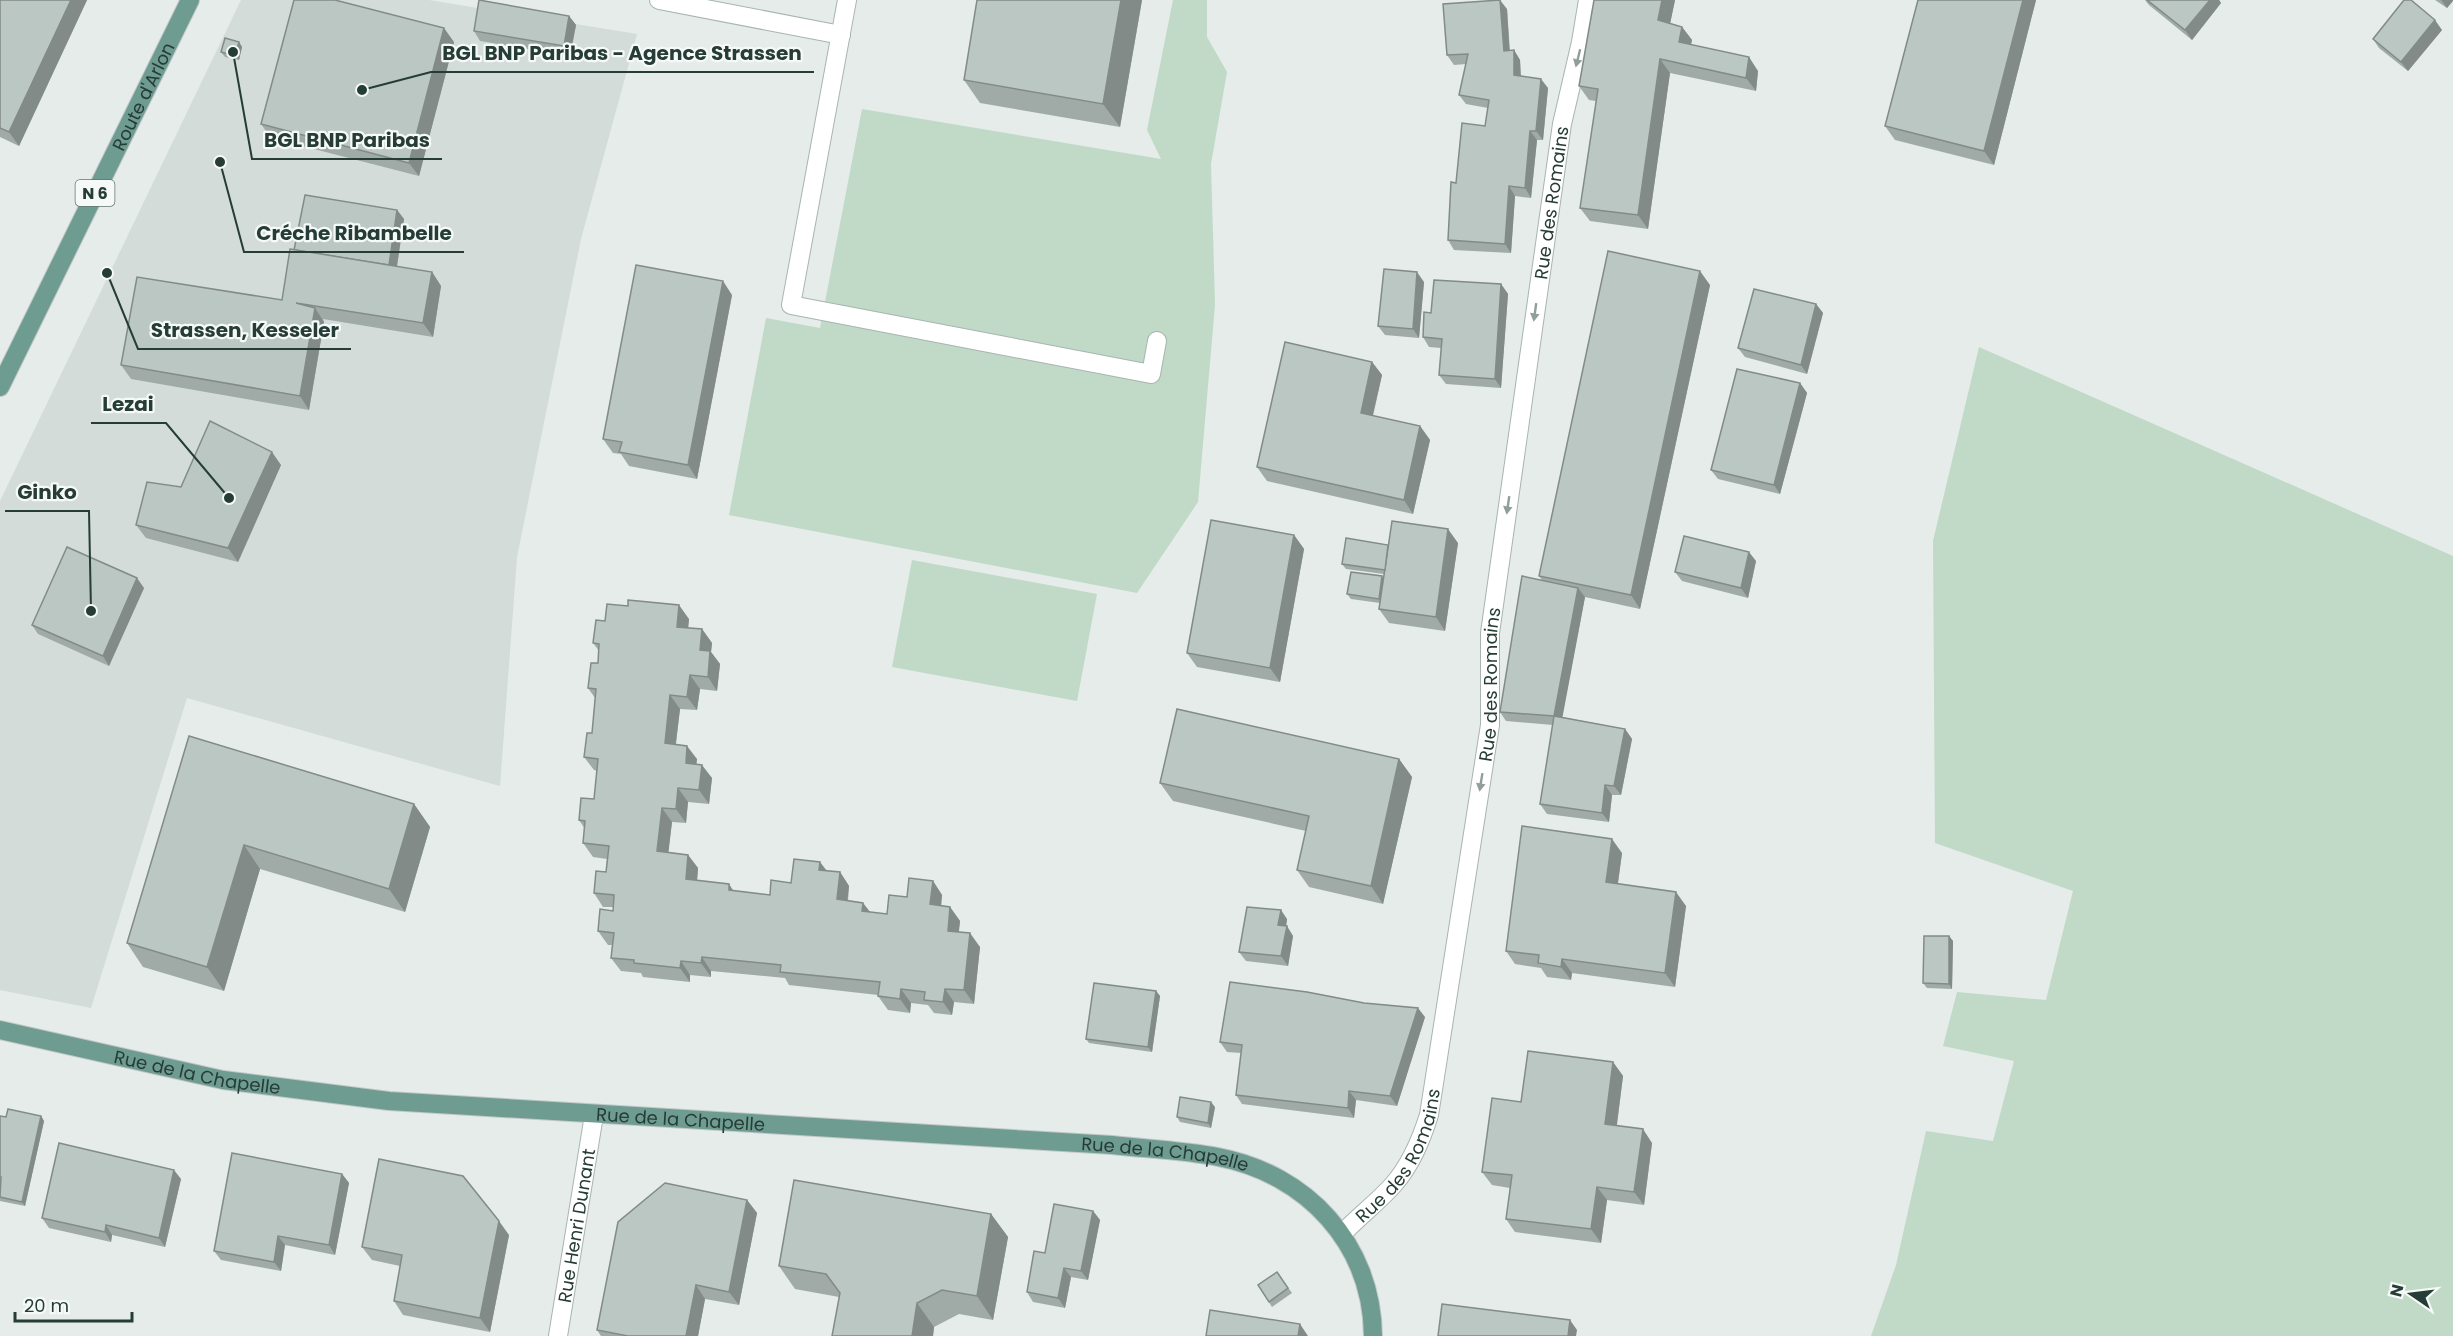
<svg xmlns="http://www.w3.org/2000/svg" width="2453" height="1336" font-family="Poppins,sans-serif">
<rect width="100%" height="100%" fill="#e5ece9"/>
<path fill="#d3dcd8" d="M241,0H429L637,34L581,239L517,557L500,786L187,698L91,1008L0,990V501Z"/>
<g fill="#c0dac7">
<path d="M1173,0H1207V37L1227,72L1211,164L1215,305L1198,502L1137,593L729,515L766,318L820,328L862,109L1161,159L1147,130Z"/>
<path d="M1979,347L2453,556V1336H1871L1896,1265L1926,1131L1993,1141L2014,1061L1943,1046L1957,992L2046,1000L2073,891L1935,843L1933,541Z"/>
<path d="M912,560L1097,594L1077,701L892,667Z"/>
</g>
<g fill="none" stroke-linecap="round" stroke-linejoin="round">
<defs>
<g id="minor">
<path d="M659,0L841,35"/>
<path d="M847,0L791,305L1151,374L1157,341"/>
<path id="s1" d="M1343,1233C1359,1216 1378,1202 1393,1185C1411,1165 1421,1140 1429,1115L1490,725V633L1562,124L1581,42L1588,0"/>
<path id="s2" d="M558,1336L594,1115"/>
</g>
<g id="major">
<path id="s3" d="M0,387L190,0"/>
<path id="s4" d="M0,1030L223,1080L389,1101L1112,1145C1147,1149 1183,1150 1218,1157C1307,1174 1372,1244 1373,1336"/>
</g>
</defs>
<use href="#minor" stroke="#a8b4b0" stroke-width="20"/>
<use href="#major" stroke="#c2c8c7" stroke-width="20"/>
<use href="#minor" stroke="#fff" stroke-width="18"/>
<use href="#major" stroke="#6f9c90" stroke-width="18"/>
</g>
<g fill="#a0aba7">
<path d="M0,0H87L19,146L0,137Z"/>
<path d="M977,0H1142L1120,127L980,103L964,80Z"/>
<path d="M1675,0L1670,23L1682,27L1692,40L1691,45L1758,71L1756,91L1670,73L1648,229L1590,221L1580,208L1596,101L1589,100L1579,86Z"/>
<path d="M1918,0H2036L1994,165L1895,140L1885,126Z"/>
<path d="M2145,0H2219L2221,3L2192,40L2149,5Z"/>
<path d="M2435,0H2453L2447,8Z"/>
<path d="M1507,9L1510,51L1514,50L1520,60L1521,76L1548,88L1543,140H1537L1531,198L1515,196L1511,253L1454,250L1448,240L1456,183L1485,126L1488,108L1466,104L1459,95L1466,64L1454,65L1447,55Z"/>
<path d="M569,16L576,25L570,56L480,41L474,31Z"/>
<path d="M2442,30L2408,71L2379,48L2373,39Z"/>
<path d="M239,42L242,47L239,60L225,57L221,52Z"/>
<path d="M454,42L419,176L271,138L261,124Z"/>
<path d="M397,210L404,219L397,267L432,272L441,286L433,337L323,319L324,322L309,410L131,379L121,365L282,300L294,250Z"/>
<path d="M1424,282L1419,338L1385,335L1378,326Z"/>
<path d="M1501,284L1508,294L1501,388L1446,384L1439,375L1441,348L1429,347L1423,337L1431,313Z"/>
<path d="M1710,285L1640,609L1585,597L1562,717L1625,729L1632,739L1621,795H1612L1609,822L1547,814L1540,804L1553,725L1506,721L1500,712L1542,580L1539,576Z"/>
<path d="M732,295L697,479L629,466L621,454L613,453L603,439Z"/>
<path d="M1816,304L1823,313L1807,374L1745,357L1738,348Z"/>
<path d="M1372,362L1382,375L1373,416L1420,426L1430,440L1413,514L1267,481L1257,467Z"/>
<path d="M1800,383L1807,393L1780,494L1718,479L1711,470Z"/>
<path d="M281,465L238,562L146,538L136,525Z"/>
<path d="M1294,535L1304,549L1280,682L1197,667L1187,653Z"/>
<path d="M1458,543L1445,631L1389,623L1379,609L1380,603L1351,599L1347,594L1383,579L1384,574L1346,569L1342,564L1388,545Z"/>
<path d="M1756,561L1748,598L1682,581L1675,572Z"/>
<path d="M144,588L109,666L38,634L32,625Z"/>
<path d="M689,619L688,628L702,629L712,643L711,652L720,664L717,691L700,689L697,710L680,709L676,744L697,759L696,764L712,778L709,804L688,802L686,823L672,822L668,852L688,855L698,868L697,881L734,891L770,895L791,883L827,871L840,872L849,886L848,901L863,903L870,912L887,914L907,897L933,881L942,895L941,906L950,907L960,921L959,932L980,947L974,1004L954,1002L952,1015L934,1013L928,1005L911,1003L910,1013L888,1010L878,996V995L789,985L785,978L711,971V977L690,975V982L643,977L641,973L621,971L611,958L612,945H608L598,931L613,911V907H603L594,893L606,872L607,859L593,857L583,843L585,829L579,820L594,799L597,771L594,770L584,757L592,733L595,698L588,688L598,663L599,651L593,643L605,621Z"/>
<path d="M189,736L414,804L430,827L405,912L260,869L224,991L143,967L127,943Z"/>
<path d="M1399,759L1412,777L1383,904L1309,887L1297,870L1306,831L1173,801L1160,783Z"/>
<path d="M1622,853L1618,884L1686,906L1675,987L1572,973L1571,980L1547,977L1541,968L1515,964L1506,951Z"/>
<path d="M1287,919L1286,926L1293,936L1288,966L1246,961L1239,952Z"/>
<path d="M1949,936L1953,941L1952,989L1927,988L1923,983Z"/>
<path d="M1156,991L1160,996L1152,1052L1089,1043L1086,1039Z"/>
<path d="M1425,1017L1397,1106L1356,1100L1354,1118L1242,1104L1236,1095L1241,1053L1227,1052L1220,1042Z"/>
<path d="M1613,1062L1623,1076L1617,1125L1652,1143L1644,1205L1607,1200L1601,1243L1515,1232L1506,1219L1510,1188L1492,1185L1482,1172L1521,1102Z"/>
<path d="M1215,1107L1211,1128L1180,1122L1177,1117Z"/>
<path d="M0,1116L6,1117L41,1116L44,1121L25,1206L0,1201Z"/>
<path d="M342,1174L349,1183L335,1255L285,1245L281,1271L221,1260L214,1251Z"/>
<path d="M181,1179L165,1247L112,1235L111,1242L49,1228L42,1218Z"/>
<path d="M747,1200L757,1213L739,1305L705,1299L698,1336H601L597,1330Z"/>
<path d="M1093,1211L1100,1220L1088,1280L1071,1277L1065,1308L1033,1302L1027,1292L1045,1253Z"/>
<path d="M991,1214L1008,1237L993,1320L959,1314L934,1327L933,1336H832L839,1297L795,1289L779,1266Z"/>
<path d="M509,1235L490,1332L403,1315L394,1301L400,1266L372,1260L362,1247Z"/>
<path d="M1277,1272L1292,1293L1272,1307L1258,1285Z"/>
</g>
<g fill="#828b88">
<path d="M71,0H87L19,146L9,132Z"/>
<path d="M1121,0H1142L1120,127L1103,104Z"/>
<path d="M1500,0L1507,9L1510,60L1504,51Z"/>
<path d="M1662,0H1675L1668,34L1658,20Z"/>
<path d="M2023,0H2036L1994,165L1984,151Z"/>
<path d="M2210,0H2219L2221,3L2192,40L2185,30Z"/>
<path d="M2441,0H2453V1L2447,8Z"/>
<path d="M569,16L576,25L570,56L564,46Z"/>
<path d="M2435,20L2442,30L2408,71L2401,62Z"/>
<path d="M1682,27L1692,40L1688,56L1679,42Z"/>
<path d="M444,28L454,42L419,176L409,163Z"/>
<path d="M239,42L242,47L239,60L235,56Z"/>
<path d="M1514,50L1520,60L1521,85L1514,75Z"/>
<path d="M1749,57L1758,71L1756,91L1746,78Z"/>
<path d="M1660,59L1670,73L1648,229L1638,215Z"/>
<path d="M1541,79L1548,88L1543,140L1536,131Z"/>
<path d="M1530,131L1537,140L1531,198L1525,188Z"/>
<path d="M1509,186L1515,196L1511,253L1505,244Z"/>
<path d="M397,210L404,219L395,278L388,269Z"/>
<path d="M1700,271L1710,285L1640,609L1631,595Z"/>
<path d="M432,272L441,286L433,337L423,323Z"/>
<path d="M1417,272L1424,282L1419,338L1413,329Z"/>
<path d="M723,281L732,295L697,479L688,465Z"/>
<path d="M1501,284L1508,294L1501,388L1495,379Z"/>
<path d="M1816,304L1823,313L1807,374L1801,365Z"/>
<path d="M315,308L324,322L309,410L300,396Z"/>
<path d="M1372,362L1382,375L1370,427L1361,413Z"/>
<path d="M1800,383L1807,393L1780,494L1774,485Z"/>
<path d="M1420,426L1430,440L1413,514L1404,500Z"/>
<path d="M272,452L281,465L238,562L228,548Z"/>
<path d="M1448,529L1458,543L1445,631L1436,617Z"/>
<path d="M1294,535L1304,549L1280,682L1270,668Z"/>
<path d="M1749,552L1756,561L1748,598L1741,588Z"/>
<path d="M1382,576L1385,581L1382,604L1379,599Z"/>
<path d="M137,578L144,588L109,666L103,656Z"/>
<path d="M1578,588L1585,597L1561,725L1554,716Z"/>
<path d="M679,605L689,619L687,640L677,627Z"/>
<path d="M702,629L712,643L711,652L720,664L717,691L708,677L700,650Z"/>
<path d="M690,675L700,689L697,710L687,697Z"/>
<path d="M670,695L680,709L674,757L665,743Z"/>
<path d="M1625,729L1632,739L1621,795L1614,786Z"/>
<path d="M687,746L697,759L695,777L686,763Z"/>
<path d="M1399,759L1412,777L1383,904L1371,886Z"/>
<path d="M702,765L712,778L709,804L699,790Z"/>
<path d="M1605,785L1612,795L1609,822L1602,813Z"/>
<path d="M678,788L688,802L686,823L676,809Z"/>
<path d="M414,804L430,827L405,912L389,889Z"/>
<path d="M662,808L672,822L667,865L657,851Z"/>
<path d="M1612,839L1622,853L1616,896L1606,882Z"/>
<path d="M244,845L260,869L224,991L207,967Z"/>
<path d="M688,855L698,868L696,893L686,879Z"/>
<path d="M820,862L830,875L819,870Z"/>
<path d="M840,872L849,886L846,913L837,899Z"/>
<path d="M933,881L942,895L940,918L930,904Z"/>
<path d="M729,884L738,898L729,890Z"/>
<path d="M1676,892L1686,906L1675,987L1665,973Z"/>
<path d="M863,903L873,916L862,911Z"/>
<path d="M950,907L960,921L957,944L948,931Z"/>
<path d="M1281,910L1287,919L1285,934L1278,925Z"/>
<path d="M1287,926L1293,936L1288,966L1281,956Z"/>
<path d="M970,933L980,947L974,1004L964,990Z"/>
<path d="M1949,936L1953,941L1952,989L1949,984Z"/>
<path d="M702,957L711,971V977L701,963Z"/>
<path d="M1562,959L1572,973L1571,980L1561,967Z"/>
<path d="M681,961L690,975V982L680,968Z"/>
<path d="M901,989L911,1003L910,1013L900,999Z"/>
<path d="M945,989L954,1002L952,1015L943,1002Z"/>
<path d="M1156,991L1160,996L1152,1052L1148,1047Z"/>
<path d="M1418,1008L1425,1017L1397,1106L1390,1096Z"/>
<path d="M1613,1062L1623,1076L1615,1138L1605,1124Z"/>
<path d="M1349,1091L1356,1100L1354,1118L1348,1108Z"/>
<path d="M1211,1102L1215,1107L1211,1128L1208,1123Z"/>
<path d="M41,1116L44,1121L25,1206L22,1202Z"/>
<path d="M1643,1129L1652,1143L1644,1205L1634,1192Z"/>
<path d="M174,1170L181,1179L165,1247L159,1238Z"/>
<path d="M342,1174L349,1183L335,1255L329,1245Z"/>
<path d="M1597,1187L1607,1200L1601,1243L1591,1229Z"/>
<path d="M747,1200L757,1213L739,1305L729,1292Z"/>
<path d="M1093,1211L1100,1220L1088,1280L1081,1271Z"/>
<path d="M991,1214L1008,1237L993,1320L977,1296Z"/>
<path d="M499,1221L509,1235L490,1332L480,1318Z"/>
<path d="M106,1225L112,1235L111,1242L105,1232Z"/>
<path d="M278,1236L285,1245L281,1271L274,1262Z"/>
<path d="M1064,1268L1071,1277L1065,1308L1058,1298Z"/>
<path d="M696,1285L705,1299L698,1336H686Z"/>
<path d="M917,1303L934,1327L933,1336H912Z"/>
<path d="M1570,1320L1577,1330L1576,1336H1568Z"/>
<path d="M1300,1324L1308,1336H1298Z"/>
</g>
<g fill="#bac7c2" stroke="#828b88" stroke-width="1.5">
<path d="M0,0H71L9,132L0,128Z"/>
<path d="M294,0H335L444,28L409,163L261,124Z"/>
<path d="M479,0L569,16L564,46L474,31Z"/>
<path d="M977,0H1121L1103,104L964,80Z"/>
<path d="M1500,0L1504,51L1514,50V75L1541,79L1536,131H1530L1525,188L1509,186L1505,244L1448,240L1451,182L1456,183L1462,123L1485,126L1489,100L1459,95L1468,54L1447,55L1443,4Z"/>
<path d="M1594,0H1662L1658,20L1682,27L1679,42L1749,57L1746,78L1660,59L1638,215L1580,208L1598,89L1579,86Z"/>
<path d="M1918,0H2023L1984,151L1885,126Z"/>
<path d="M2147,0H2210L2185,30Z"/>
<path d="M2404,0H2411L2435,20L2401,62L2373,39Z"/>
<path d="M225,38L239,42L235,56L221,52Z"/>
<path d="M305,195L397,210L389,265L294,250Z"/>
<path d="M290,249L432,272L423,323L296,303L315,308L300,396L121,365L137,277L282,300Z"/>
<path d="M1608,251L1700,271L1631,595L1539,576Z"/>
<path d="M636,265L723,281L688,465L619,452L622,442L603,439Z"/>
<path d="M1384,269L1417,272L1413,329L1378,326Z"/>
<path d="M1434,280L1501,284L1495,379L1439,375L1442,339L1423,337L1424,312L1431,313Z"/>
<path d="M1754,289L1816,304L1801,365L1738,348Z"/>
<path d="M1285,342L1372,362L1361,413L1420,426L1404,500L1257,467Z"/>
<path d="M1737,369L1800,383L1774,485L1711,470Z"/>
<path d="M210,421L272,452L228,548L136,525L147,482L181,487Z"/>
<path d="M1211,520L1294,535L1270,668L1187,653Z"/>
<path d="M1392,521L1448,529L1436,617L1379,609Z"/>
<path d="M1684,536L1749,552L1741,588L1675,572Z"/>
<path d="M1346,538L1388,545L1385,570L1342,564Z"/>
<path d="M67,547L137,578L103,656L32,625Z"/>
<path d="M1351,572L1382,576L1379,599L1347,594Z"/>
<path d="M1522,576L1578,588L1554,716L1500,712Z"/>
<path d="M628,600L679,605L677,627L702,629L700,650L710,651L708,677L690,675L687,697L670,695L665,743L687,746L686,763L702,765L699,790L678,788L676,809L662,808L657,851L688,855L686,879L729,884V890L770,895L771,880L791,883L794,859L820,862L819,870L840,872L837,899L863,903L862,911L887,914L889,895L907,897L909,878L933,881L930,904L950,907L948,931L970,933L964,990L945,989L943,1002L924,1000L925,992L901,989L900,999L878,996L880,982L780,972L781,965L702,957L701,963L681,961L680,968L634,963V960L611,958L614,933L598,931L600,909L613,911L614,895L594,893L596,871L606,872L609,846L583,843L585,821L579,820L581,798L594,799L598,759L584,757L587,733H592L596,689L588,688L591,663H598L599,644L593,643L596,620L605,621L607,604L628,606Z"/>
<path d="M1177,709L1399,759L1371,886L1297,870L1309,816L1160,783Z"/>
<path d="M1554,716L1625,729L1614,786L1605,785L1602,813L1540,804Z"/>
<path d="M189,736L414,804L389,889L244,845L207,967L127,943Z"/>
<path d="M1522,826L1612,839L1606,882L1676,892L1665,973L1562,959L1561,967L1538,963L1539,955L1506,951Z"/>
<path d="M1247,907L1281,910L1278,925L1287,926L1281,956L1239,952Z"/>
<path d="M1924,936H1949V984L1923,983Z"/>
<path d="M1230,982L1307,992L1364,1003L1418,1008L1390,1096L1349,1091L1348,1108L1236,1095L1242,1045L1220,1042Z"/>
<path d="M1094,983L1156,991L1148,1047L1086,1039Z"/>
<path d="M1528,1051L1613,1062L1605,1124L1643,1129L1634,1192L1597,1187L1591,1229L1506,1219L1512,1175L1482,1172L1492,1098L1521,1102Z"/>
<path d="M1180,1097L1211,1102L1208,1123L1177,1117Z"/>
<path d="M8,1109L41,1116L22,1202L0,1197L1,1177L0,1176V1116L6,1117Z"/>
<path d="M59,1143L174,1170L159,1238L106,1225L105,1232L42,1218Z"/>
<path d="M232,1153L342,1174L329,1245L278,1236L274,1262L214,1251Z"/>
<path d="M379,1159L463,1176L499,1221L480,1318L394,1301L402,1255L362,1247Z"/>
<path d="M794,1180L991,1214L977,1296L942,1290L917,1303L912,1336H832L840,1293L826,1274L779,1266Z"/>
<path d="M665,1183L747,1200L729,1292L696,1285L686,1336H628L597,1330L618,1222Z"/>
<path d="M1054,1204L1093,1211L1081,1271L1064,1268L1058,1298L1027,1292L1034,1251L1045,1253Z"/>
<path d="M1277,1272L1288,1288L1269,1302L1258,1285Z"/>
<path d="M1442,1304L1570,1320L1568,1336H1438Z"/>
<path d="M1210,1310L1300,1324L1298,1336H1206Z"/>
</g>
<defs><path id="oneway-solid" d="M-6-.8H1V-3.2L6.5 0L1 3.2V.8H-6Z" transform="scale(1.5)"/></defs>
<g fill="#929e9a">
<use href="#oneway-solid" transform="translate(1578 58) rotate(104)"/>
<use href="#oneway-solid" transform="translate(1535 312) rotate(98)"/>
<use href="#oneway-solid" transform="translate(1508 505) rotate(98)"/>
<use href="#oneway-solid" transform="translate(1481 782) rotate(99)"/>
</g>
<g text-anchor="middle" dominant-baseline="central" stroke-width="4.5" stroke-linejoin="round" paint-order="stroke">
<rect fill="#f5f9f7" stroke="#647570" stroke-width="1.5" x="75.5" y="180" width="39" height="26" rx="4.5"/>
<g font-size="16" font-weight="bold" fill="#263c36">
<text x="95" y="193">N 6</text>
</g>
<g font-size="18" fill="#263c36" stroke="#f5f9f7">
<text stroke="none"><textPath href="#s3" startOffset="324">Route d'Arlon</textPath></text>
<text stroke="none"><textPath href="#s1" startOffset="1070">Rue des Romains</textPath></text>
<text stroke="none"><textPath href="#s1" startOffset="584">Rue des Romains</textPath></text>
<text stroke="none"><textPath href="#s4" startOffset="202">Rue de la Chapelle</textPath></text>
<text stroke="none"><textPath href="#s4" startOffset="688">Rue de la Chapelle</textPath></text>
<text stroke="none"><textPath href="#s1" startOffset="98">Rue des Romains</textPath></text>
<text stroke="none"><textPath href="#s4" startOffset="1174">Rue de la Chapelle</textPath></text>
<text stroke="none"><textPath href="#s2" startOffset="112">Rue Henri Dunant</textPath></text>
</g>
</g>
<path fill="none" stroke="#263c36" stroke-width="2" d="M362 90L431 72H814M233 52L252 159H442M220 162L244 252H464M107 273L138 349H351M229 498L166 423H91M91 611L89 511H5"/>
<g fill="#263c36" stroke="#f5f9f7" stroke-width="2">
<circle cx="362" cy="90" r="6"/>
<circle cx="233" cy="52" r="6"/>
<circle cx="220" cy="162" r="6"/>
<circle cx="107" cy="273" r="6"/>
<circle cx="229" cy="498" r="6"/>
<circle cx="91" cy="611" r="6"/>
</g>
<g font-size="20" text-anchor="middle" font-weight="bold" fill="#263c36" stroke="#f5f9f7" stroke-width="4.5" stroke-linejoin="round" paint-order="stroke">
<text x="622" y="60">BGL BNP Paribas - Agence Strassen</text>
<text x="347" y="147">BGL BNP Paribas</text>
<text x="354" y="240">Créche Ribambelle</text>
<text x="245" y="337">Strassen, Kesseler</text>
<text x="128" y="411">Lezai</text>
<text x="47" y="499">Ginko</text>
</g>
<g transform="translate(2411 1294) rotate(284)" stroke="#f5f9f7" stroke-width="4.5" paint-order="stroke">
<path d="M0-4.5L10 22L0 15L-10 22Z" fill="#263c36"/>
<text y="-9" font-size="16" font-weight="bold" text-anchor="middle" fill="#263c36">N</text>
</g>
<path d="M15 1312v9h117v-9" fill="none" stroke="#263c36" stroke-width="3"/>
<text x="24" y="1312" font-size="18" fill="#263c36" stroke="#f5f9f7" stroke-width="4.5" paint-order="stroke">20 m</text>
</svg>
